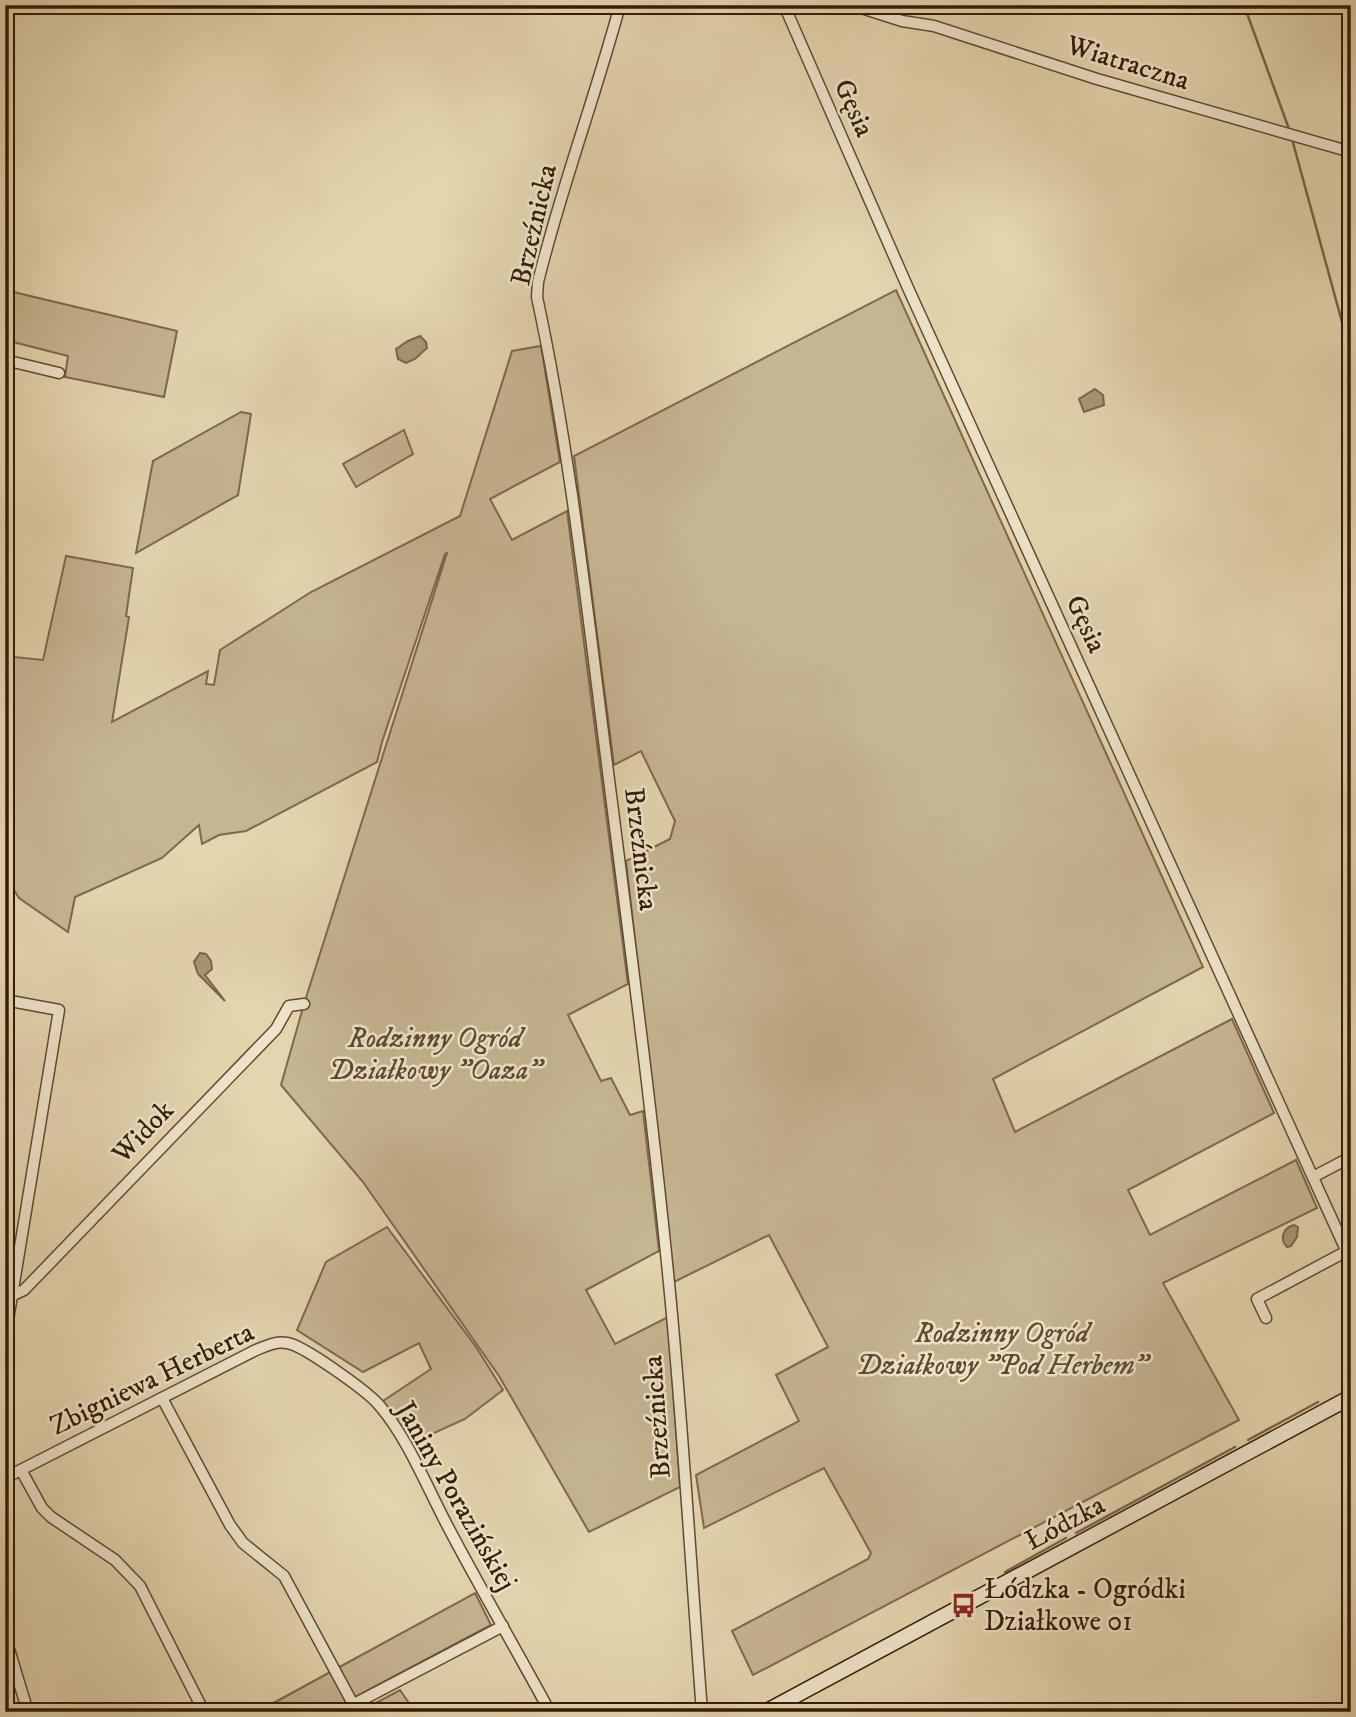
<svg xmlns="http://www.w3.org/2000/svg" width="1356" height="1717" font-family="'IM FELL DW Pica',serif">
<rect width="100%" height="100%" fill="#e4d5af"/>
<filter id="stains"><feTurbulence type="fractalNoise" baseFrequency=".00286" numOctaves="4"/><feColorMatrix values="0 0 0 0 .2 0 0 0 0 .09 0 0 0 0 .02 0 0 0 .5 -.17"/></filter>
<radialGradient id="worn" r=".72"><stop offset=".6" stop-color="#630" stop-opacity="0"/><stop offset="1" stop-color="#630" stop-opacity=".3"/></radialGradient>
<g fill="#c6b592" stroke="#7e684c" stroke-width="2">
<path d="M5,290L177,331L164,397L65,377L68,356L5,340Z"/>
<path d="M896,290L1203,967L993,1079L1015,1132L1232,1019L1274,1113L1128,1190L1150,1235L1296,1160L1317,1208L1163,1283L1239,1420L753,1675L732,1631L868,1559L871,1553L824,1468L704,1528L696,1475L799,1421L776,1375L828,1347L769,1235L674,1282L626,861L670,839L675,821L641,751L614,765L574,456Z"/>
<path d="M541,346L560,462L490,499L512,540L567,511L628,984L568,1015L601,1081L611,1078L630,1115L643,1111L659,1251L586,1290L615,1344L668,1317L680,1487L589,1532L499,1376L363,1182L281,1085L304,1004L447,553L445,554L382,742L377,762L246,831L219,835L202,844L199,825L162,858L75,897L68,932L19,898L5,876V656L43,660L66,556L133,568L126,616L129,617L112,722L208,671L206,684L214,685L220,650L311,592L460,516L512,351Z"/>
<path d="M241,412L251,414L238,495L136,553L153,461Z"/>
<path d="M404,430L413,454L356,487L343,464Z"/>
<path d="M387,1227L476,1347L503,1390L465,1419L412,1443L383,1401L431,1369L419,1343L363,1372L297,1330L326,1262Z"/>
<path d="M475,1593L491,1625L327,1712H257Z"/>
<path d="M400,1690L415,1712H359Z"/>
</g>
<g fill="#a99676" stroke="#7b6549" stroke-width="2">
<path d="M420,336L426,342L427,348L415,359L406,363L398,359L396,349L408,341Z"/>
<path d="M1095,389L1103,395L1104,405L1084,412L1079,399Z"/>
<path d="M200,953L206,954L211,961L212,969L205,975L225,1001L198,974L194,962Z"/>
<path d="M1294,1225L1298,1227L1297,1237L1291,1246L1287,1247C1279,1239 1283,1228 1294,1225Z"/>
</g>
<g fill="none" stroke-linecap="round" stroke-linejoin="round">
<g stroke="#7b6549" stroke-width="2.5">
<path d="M1244,5L1289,129"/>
<path d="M1292,139L1351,355"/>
<path d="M1348,1369L1351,1362"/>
<path d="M1248,1440L1318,1402"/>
<path d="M1076,1533L1235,1447"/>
<path d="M1005,1572L1066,1538"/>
</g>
<defs>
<g id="minor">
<path d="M620,5C595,98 561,188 538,282L537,297C570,451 587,608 607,764C629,937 652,1110 669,1283C683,1426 691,1569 702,1712"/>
<path d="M784,5L908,288L1351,1261"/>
<path d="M852,5L902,21L934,26L1097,79L1351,152"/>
<path d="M5,360L59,373"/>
<path d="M5,1000L59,1010L5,1338"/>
<path d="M1313,1177L1351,1157"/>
<path d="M13,1295L24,1290L276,1029L289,1006L304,1004"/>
<path d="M1266,1318L1257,1299L1347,1251"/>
<path d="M162,1398L230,1525L243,1543L284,1576L353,1704"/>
<path d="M21,1470L42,1508L51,1517L115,1560L140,1586L204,1712"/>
<path d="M5,1478L256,1350C266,1346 276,1341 287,1343C303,1345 367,1391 379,1405C407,1437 427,1487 447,1525C480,1588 516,1649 550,1712"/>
<path d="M5,1636L28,1712"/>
<path d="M339,1712L503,1626"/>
</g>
<path id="secondary" d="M765,1712L1351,1397"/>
</defs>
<use href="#minor" stroke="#624a30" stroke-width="13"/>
<use href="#secondary" stroke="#361b06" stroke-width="17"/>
<use href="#minor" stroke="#ede4cb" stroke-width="10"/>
<use href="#secondary" stroke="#ede4cb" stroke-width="14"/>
</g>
<defs>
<symbol id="bus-bare" viewBox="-9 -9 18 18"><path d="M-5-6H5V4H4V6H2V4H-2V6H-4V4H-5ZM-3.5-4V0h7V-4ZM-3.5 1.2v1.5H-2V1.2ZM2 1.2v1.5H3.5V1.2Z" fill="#8f2418" stroke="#ede4cb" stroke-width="2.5" paint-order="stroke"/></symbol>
</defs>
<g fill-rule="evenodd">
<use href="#bus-bare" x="946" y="1588" width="35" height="35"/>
</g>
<g text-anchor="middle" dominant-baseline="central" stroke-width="5" stroke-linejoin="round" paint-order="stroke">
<g font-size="28" fill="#361b06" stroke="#ede4cb">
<text transform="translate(1128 63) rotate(17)">Wiatraczna</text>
<text transform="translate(854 108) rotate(66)">Gęsia</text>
<text transform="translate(534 225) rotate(-77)">Brzeźnicka</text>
<text transform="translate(1086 624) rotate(65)">Gęsia</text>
<text transform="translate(641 849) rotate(83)">Brzeźnicka</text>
<text transform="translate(143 1132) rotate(-46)">Widok</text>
<text transform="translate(152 1379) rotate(-26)">Zbigniewa Herberta</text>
<text transform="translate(657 1417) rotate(-94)">Brzeźnicka</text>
<text transform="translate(456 1496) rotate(60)">Janiny Porazińskiej</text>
<text transform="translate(1065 1523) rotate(-28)">Łódzka</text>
</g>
<g font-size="28" font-style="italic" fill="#614930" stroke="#ede4cb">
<text x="435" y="1038">Rodzinny Ogród<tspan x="435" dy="32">Działkowy "Oaza"</tspan></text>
<text x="1002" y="1333">Rodzinny Ogród<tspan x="1002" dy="32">Działkowy "Pod Herbem"</tspan></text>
</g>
<g font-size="28" fill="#361b06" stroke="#ede4cb" text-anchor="start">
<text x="984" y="1589">Łódzka - Ogródki<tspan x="984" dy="32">Działkowe 01</tspan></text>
</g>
</g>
<rect width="1356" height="1717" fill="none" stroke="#e4d5af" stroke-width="28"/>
<rect x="7" y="7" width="1342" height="1703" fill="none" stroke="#361b06" stroke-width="3.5"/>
<rect x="14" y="14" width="1328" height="1689" fill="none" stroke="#361b06" stroke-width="2"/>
<rect width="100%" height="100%" filter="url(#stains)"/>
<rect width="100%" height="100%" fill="url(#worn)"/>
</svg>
